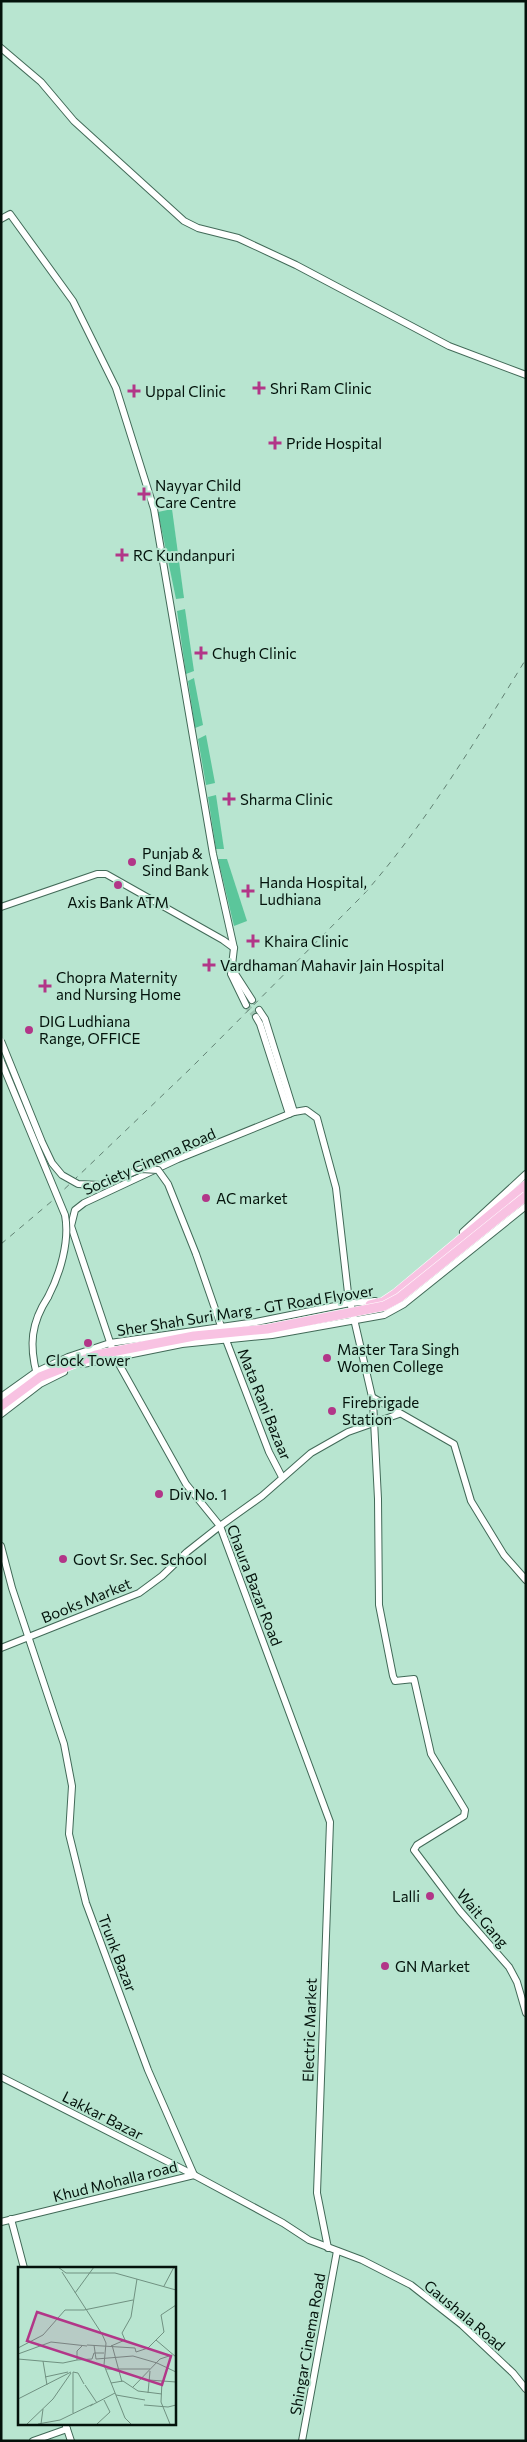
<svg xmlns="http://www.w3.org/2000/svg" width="527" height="2442" font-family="Commissioner,sans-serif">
<rect width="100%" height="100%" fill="#b8e5d0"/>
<g fill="#5bc69b">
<path d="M172,509L184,598L176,599L158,512Z"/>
<path d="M185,609L194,671L186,674L177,611Z"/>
<path d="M194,678L203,725L195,728L188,681Z"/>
<path d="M206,735L215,783L206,785L198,739Z"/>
<path d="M216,795L224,849H216L208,797Z"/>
<path d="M218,859H227L247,921L234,926Z"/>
</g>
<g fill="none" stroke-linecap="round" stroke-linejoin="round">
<path stroke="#9dc5b2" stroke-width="6" stroke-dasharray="6 3" stroke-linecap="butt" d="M246,1005L256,1017"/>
<defs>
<g id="tertiary">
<path d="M1,48L41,82L74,121L184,221L198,228L238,238L296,265L449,346L526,375"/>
<path d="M1,219L10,214L73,301L116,388L154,509L213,854L234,948L231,974L246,1005"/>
<path d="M1,907L97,874H106L223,940L234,948"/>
<path d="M232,969L252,1000"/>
<path d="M259,1010L265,1019L294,1112"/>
<path d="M256,1017L260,1024L289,1114"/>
<path d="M463,1232L526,1174"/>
<path d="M196,1254L221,1326"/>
<path d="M226,1340L269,1452L282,1477"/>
<path d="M83,1364L182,1344L272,1335L384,1315L404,1304L526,1206"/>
<path d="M37,1375C29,1345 31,1323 48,1297"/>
<path d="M1,1397L36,1372L68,1357L110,1343L256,1322L350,1303L375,1301"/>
<path d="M372,1397L454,1444L471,1501L504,1555L526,1580"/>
<path d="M1,1414L40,1384L64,1372"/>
<path d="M1,1546L12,1588L64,1744L72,1786L69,1834L86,1903L148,2070L194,2175"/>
<path d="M1,1648L139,1593L162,1576L187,1552L220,1526L262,1496L311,1453L348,1432L399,1414"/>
<path d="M1,2077L194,2175L283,2223L309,2240L362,2260L411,2285L462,2325L513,2373L526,2389"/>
<path d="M11,2219L24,2268"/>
<path d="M1,2222L194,2175"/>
<path d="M328,2248L317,2193L330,1822L220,1526L186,1484L115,1357L71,1226L75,1210L84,1203L178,1159L294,1112L306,1110L317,1118L336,1188L348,1293L373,1401L378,1499L379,1605L393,1676L395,1681L414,1679L431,1754L465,1810L464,1816L417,1845L414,1850L460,1911L509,1967L517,1982L526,2013"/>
<path d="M65,2423L71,2441"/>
<path d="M33,2441L67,2429"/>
<path d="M302,2441L337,2251"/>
</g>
<path id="primary" d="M370,1305L383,1302L395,1294L526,1185"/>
</defs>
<use href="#tertiary" stroke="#426a58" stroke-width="8"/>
<use href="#primary" stroke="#fff" stroke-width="10"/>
<use href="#tertiary" stroke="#fff" stroke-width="6"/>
<use href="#primary" stroke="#f8c2e2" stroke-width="9"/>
<path stroke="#618072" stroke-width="1" stroke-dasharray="6 6" stroke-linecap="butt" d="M1,1244L52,1201L191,1068L364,894C427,822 476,740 526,659"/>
<defs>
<g id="tertiary-bridge">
<path d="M1,1041L42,1142L52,1163L62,1175L78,1184L101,1185L141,1169L158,1170L168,1184L196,1254"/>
<path d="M1,1061L65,1215C70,1241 60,1274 48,1297"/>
</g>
<path id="primary-bridge" d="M1,1406L40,1377L96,1355L194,1336L267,1329L384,1306L399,1298L526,1196"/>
</defs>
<use href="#tertiary-bridge" stroke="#426a58" stroke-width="8" stroke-linecap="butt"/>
<use href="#primary-bridge" stroke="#fff" stroke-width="10" stroke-linecap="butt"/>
<use href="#tertiary-bridge" stroke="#fff" stroke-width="6"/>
<use href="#primary-bridge" stroke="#f8c2e2" stroke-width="9"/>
</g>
<g fill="#b23688" stroke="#b8e5d0" stroke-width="2">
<path d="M256.5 380.5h5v5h5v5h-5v5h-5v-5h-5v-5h5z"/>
<path d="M131.5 383.5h5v5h5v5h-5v5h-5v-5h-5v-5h5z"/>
<path d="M272.5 435.5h5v5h5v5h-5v5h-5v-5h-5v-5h5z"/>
<path d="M141.5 486.5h5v5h5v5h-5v5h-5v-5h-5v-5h5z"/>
<path d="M119.5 547.5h5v5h5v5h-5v5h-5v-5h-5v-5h5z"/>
<path d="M198.5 645.5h5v5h5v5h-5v5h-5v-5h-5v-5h5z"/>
<path d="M226.5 791.5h5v5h5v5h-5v5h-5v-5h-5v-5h5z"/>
<circle cx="132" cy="862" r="5"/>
<circle cx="118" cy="885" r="5"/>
<path d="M245.5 883.5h5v5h5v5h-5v5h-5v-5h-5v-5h5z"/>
<path d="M250.5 933.5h5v5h5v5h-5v5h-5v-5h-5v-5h5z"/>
<path d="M206.5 957.5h5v5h5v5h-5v5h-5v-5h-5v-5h5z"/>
<path d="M42.5 978.5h5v5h5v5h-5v5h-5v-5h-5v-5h5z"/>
<circle cx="29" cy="1030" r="5"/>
<circle cx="206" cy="1198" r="5"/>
<circle cx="88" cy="1343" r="5"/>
<circle cx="327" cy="1358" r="5"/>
<circle cx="332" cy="1411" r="5"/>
<circle cx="159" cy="1494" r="5"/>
<circle cx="63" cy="1559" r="5"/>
<circle cx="430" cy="1896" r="5"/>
<circle cx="385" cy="1966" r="5"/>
</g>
<g text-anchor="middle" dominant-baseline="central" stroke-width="4" stroke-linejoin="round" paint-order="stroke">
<g font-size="15" fill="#03120b" stroke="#b8e5d0" text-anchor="start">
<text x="270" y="388">Shri Ram Clinic</text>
<text x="145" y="391">Uppal Clinic</text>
<text x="286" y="443">Pride Hospital</text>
<text x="155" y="485">Nayyar Child<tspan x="155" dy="17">Care Centre</tspan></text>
<text x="133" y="555">RC Kundanpuri</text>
<text x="212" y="653">Chugh Clinic</text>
<text x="240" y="799">Sharma Clinic</text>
<text x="142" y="853">Punjab &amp;<tspan x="142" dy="17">Sind Bank</tspan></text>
<text x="259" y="882">Handa Hospital,<tspan x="259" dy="17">Ludhiana</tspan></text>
<text x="118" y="902" text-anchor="middle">Axis Bank ATM</text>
<text x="264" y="941">Khaira Clinic</text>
<text x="220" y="965">Vardhaman Mahavir Jain Hospital</text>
<text x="56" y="977">Chopra Maternity<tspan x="56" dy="17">and Nursing Home</tspan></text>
<text x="39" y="1021">DIG Ludhiana<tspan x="39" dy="17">Range, OFFICE</tspan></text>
<text x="216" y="1198">AC market</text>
<text x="337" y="1349">Master Tara Singh<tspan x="337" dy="17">Women College</tspan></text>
<text x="88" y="1360" text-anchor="middle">Clock Tower</text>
<text x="342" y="1402">Firebrigade<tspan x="342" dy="17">Station</tspan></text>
<text x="169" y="1494">Div No. 1</text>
<text x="73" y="1559">Govt Sr. Sec. School</text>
<text x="420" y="1896" text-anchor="end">Lalli</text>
<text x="395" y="1966">GN Market</text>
</g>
<g font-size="15" fill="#03120b" stroke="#b8e5d0">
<text transform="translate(149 1161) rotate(-24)">Society Cinema Road</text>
<text transform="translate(245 1310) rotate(-9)">Sher Shah Suri Marg - GT Road Flyover</text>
<text transform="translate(265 1404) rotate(68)">Mata Rani Bazaar</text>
<text transform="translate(255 1585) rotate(69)">Chaura Bazar Road</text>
<text transform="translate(86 1600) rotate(-22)">Books Market</text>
<text transform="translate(483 1918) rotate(50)">Wait Gang</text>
<text transform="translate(118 1953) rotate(69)">Trunk Bazar</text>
<text transform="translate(309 2030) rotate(-88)">Electric Market</text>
<text transform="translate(103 2115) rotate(27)">Lakkar Bazar</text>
<text transform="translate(115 2181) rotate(-14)">Khud Mohalla road</text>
<text transform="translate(465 2315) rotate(40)">Gaushala Road</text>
<text transform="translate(307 2344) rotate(-80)">Shingar Cinema Road</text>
</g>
</g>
<g transform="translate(18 2267)">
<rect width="158" height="158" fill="#b8e5d0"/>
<path fill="none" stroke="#709181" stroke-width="1" d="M40,0L48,6H97L158,23M44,5L84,67L88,76L86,98L107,151L113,157M146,19L156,0M57,26L76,0M66,43L115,33M143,48L158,38M138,73L158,90M69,78L117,81L118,85L130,81L146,65L143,48M76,78L78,92L115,89L139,96M94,78L104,115M93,79L107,73L104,66L113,50L119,12M0,81L25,68L47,43H66M0,87L33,75L69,79M0,92L45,96L59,93M59,93L74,92L76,86H86M59,93V84L65,78M25,94L29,118M139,96L158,105M88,102H132M55,105L60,106L66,117M55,105V146M27,110L50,105M131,113L158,115M144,114L143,135L152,157M93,116L105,114L120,124L144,127M67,118L79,136M115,120L142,92L154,88M130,126L132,104M98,128L127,133M0,132L53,105M126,138L150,140L158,138M72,139L97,126M9,157L35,132L53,106M20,157L42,153L75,137M23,157L25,142M79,157L92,145L86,133"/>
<path fill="#b23688" fill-opacity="0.15" stroke="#b23688" stroke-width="2.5" d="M19,45L153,89L144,118L9,74Z"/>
<rect width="158" height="158" fill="none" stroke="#03120b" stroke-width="2.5"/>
</g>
<rect width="527" height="2442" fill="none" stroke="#03120b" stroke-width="5"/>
</svg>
